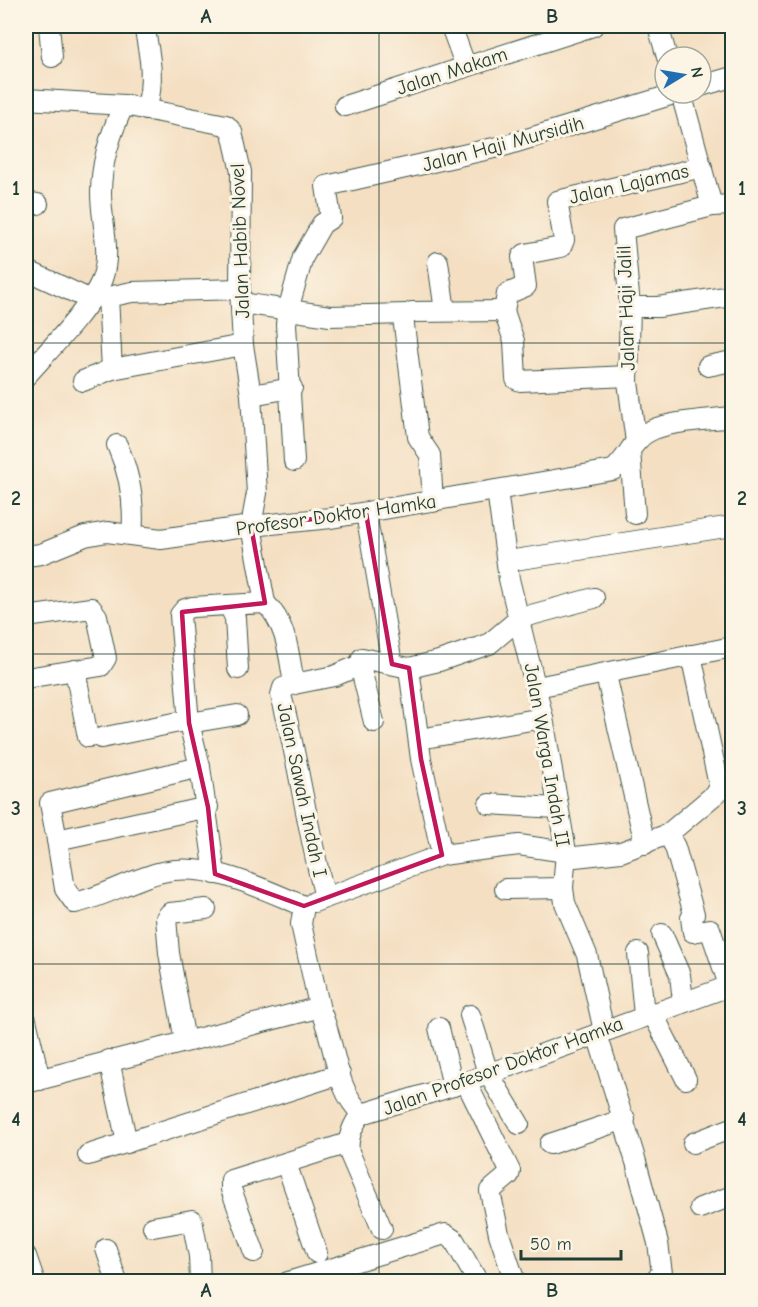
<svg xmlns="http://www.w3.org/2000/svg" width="758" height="1307" font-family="'Comic Neue',sans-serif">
<rect width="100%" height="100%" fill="#fcf5e5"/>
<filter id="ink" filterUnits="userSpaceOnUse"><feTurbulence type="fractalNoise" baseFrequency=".0167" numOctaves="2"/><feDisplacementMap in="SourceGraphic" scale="12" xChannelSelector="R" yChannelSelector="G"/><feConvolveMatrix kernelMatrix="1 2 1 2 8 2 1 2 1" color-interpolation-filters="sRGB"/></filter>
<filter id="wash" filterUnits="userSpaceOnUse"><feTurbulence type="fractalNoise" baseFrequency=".008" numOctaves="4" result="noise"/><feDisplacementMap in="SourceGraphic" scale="24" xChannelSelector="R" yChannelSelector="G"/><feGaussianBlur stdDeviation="1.35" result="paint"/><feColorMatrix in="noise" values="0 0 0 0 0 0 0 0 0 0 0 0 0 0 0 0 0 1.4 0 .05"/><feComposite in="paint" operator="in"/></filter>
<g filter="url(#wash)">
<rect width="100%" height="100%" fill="#f4dfc2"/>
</g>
<g filter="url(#ink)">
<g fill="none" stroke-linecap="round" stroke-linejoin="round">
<defs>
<g id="minor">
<path d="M49,26L52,57"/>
<path d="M144,26C150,55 155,81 146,110"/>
<path d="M451,26L466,67"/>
<path d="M658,26L667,57"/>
<path d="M701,86L732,77"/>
<path d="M681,93L712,206"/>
<path d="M26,99L124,105L226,125L232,132L241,172L240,289L243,345L251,395L257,493L251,526L265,603"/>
<path d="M345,106L593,26"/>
<path d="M26,202L38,204"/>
<path d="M438,262L445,311"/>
<path d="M26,270L91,300"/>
<path d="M241,303L330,316L406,314"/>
<path d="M630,307H658L732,296"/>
<path d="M504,311L507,294L526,286L522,257L525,254L561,247L564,240L557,201L702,167"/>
<path d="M504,311L514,341L516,379L520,381L628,376"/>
<path d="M708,366L732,361"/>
<path d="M112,369L108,297L132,292L240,289"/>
<path d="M26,376C47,352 91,308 102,279C112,251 101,222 101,193C101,162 110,134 124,105"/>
<path d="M83,381L112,369L243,345"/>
<path d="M251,395L292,388"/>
<path d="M636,442L628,382L630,307L623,229L712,206L732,205"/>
<path d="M117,445C130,474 135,504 132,535"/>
<path d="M630,451L635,514"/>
<path d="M294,461L286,324L288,310L303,257L322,224L331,218L326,186L507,145L677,93"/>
<path d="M497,490L509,579L543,718L566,852L563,888L565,903L587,955L604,1031"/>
<path d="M433,502L430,455L418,437L403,317L412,312L504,311"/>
<path d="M366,513L392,664"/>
<path d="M26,556L41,554L85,536L107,532L161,539L251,526L331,518L613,470C627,460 632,440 648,432C667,421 710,420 732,417"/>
<path d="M508,561L732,526"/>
<path d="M265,603C287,624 289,655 294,684L283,688L281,695C299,762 307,830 325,897"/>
<path d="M230,607L235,618L238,669"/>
<path d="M26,617L91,608L97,616L106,658L101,666L26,678"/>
<path d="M691,655L720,790"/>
<path d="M409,668L421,759L442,855"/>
<path d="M75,670L88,737"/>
<path d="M606,675L645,844"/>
<path d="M294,684L334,676L360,665"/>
<path d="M537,687L732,647"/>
<path d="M374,722L360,665L362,658L409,668L439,661L489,644L520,618L594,598"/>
<path d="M189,723L237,715"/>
<path d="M101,738L189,720"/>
<path d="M419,739L543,718"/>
<path d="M200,767L189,723L180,615L185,609L192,607L265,603"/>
<path d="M489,804L557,808"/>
<path d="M208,807L57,840L50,803L200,767L215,874"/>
<path d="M668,834L675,847L694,914L691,918L693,932L710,929L732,994"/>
<path d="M57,840L65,889L75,903C106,896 132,879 162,872C209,861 262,889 304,906"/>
<path d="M566,858L621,852L668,834L732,780"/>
<path d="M505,889L563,888"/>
<path d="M314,902L442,855L519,845L566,852"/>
<path d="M304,906L301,924L320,1010"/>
<path d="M662,934L680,975L683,1001"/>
<path d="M638,953L644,1015"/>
<path d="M652,1012L686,1079"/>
<path d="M470,1015L488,1073L519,1124"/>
<path d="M26,1020L40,1080"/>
<path d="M439,1028L453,1086"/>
<path d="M597,1034L636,1162L658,1243L662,1273L654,1282"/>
<path d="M185,1041L169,953L166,918L170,913L206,909"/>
<path d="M109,1060L127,1143"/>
<path d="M466,1082L510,1171L509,1175L490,1191L499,1234L515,1282"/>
<path d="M26,1083L313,1009L320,1010C336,1042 334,1089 362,1114"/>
<path d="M362,1114L466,1082L732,985"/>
<path d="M362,1114C353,1123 347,1139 349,1152L382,1229"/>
<path d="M693,1143L732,1128"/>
<path d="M550,1144L625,1119"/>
<path d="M88,1155L340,1074"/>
<path d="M286,1163L317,1253"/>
<path d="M700,1208L732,1196"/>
<path d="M153,1227L192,1220L199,1256L200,1282"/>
<path d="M106,1249L117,1282"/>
<path d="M254,1252L231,1189V1180L348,1143"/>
<path d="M26,1256L35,1282"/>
<path d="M288,1282L445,1234L454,1240L478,1282"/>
</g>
</defs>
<use href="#minor" stroke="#3f5549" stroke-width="22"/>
<use href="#minor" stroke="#fff" stroke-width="20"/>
</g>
</g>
<path fill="none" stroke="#c2185b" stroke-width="4.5" stroke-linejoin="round" d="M366,513L392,664L409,668L421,759L442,855L304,906L215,874L208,807L189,723L182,612L265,603L251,526Z"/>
<path fill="none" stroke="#1f3d34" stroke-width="1.5" stroke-opacity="0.55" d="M379,26V1282M26,343H732M26,654H732M26,964H732"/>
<g text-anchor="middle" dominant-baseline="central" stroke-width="6" stroke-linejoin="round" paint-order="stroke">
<g font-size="20" fill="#1f3d34" stroke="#fcf5e5">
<text transform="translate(452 71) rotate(-18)">Jalan Makam</text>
<text transform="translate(503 144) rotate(-15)">Jalan Haji Mursidih</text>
<text transform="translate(629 184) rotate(-13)">Jalan Lajamas</text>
<text transform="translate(240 241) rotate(-92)">Jalan Habib Novel</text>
<text transform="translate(626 308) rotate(-92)">Jalan Haji Jalil</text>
<text transform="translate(336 515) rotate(-8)">Profesor Doktor Hamka</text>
<text transform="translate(547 755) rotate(80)">Jalan Warga Indah II</text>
<text transform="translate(302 790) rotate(78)">Jalan Sawah Indah I</text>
<text transform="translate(503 1066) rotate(-20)">Jalan Profesor Doktor Hamka</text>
</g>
</g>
<rect width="758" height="1307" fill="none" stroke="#fcf5e5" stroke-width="66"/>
<g transform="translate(683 75) rotate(79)"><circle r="28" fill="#fcf5e5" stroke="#a4ab9e" stroke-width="1.5"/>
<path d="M0-4.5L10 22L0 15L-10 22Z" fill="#1f6fb2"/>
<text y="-9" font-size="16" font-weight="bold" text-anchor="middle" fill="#1f3d34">N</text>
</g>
<path d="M521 1250v9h100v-9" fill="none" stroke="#1f3d34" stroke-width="3"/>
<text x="530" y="1250" font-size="18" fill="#1f3d34" stroke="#fcf5e5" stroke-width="4.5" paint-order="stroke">50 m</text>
<rect x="33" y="33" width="692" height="1241" fill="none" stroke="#1f3d34" stroke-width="2"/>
<g font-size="20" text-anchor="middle" font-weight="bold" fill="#1f3d34">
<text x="206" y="23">A</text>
<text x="552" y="23">B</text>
<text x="16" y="195">1</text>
<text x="742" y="195">1</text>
<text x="16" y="505">2</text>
<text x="742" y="505">2</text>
<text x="16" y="815">3</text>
<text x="742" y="815">3</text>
<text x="16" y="1126">4</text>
<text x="742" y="1126">4</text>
<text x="206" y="1297">A</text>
<text x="552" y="1297">B</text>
</g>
</svg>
